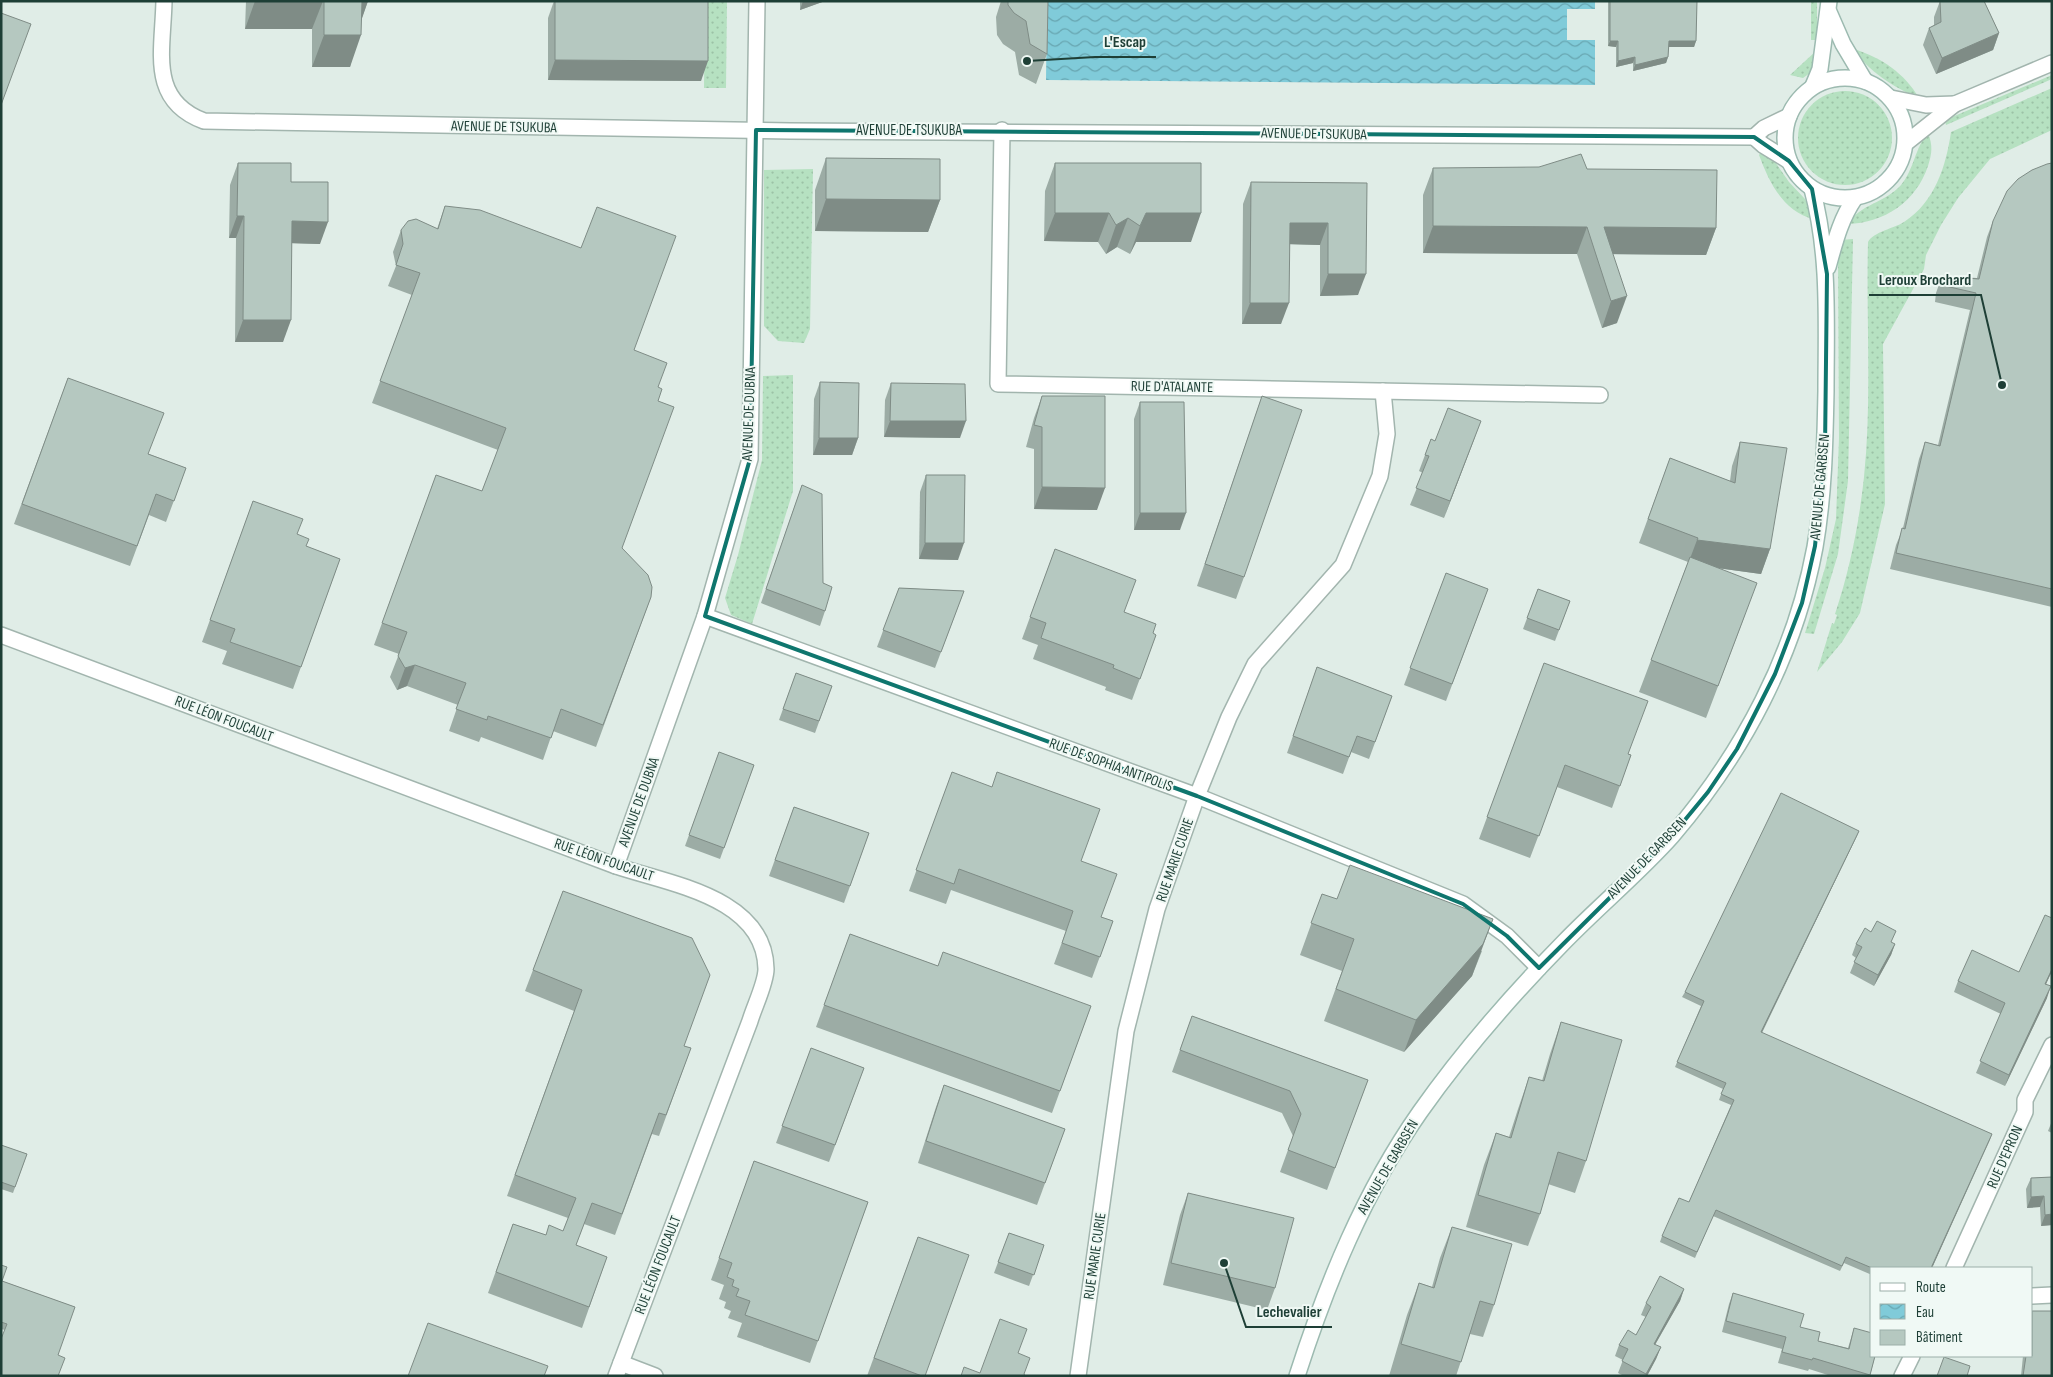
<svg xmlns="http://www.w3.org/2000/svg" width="2053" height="1377" font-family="'Sofia Sans Condensed',sans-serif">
<defs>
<pattern id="grass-dots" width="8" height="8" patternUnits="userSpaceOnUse" patternTransform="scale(1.25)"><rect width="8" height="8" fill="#b6e1c1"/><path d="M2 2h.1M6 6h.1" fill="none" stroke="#9cc2a6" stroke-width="1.8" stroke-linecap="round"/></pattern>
<pattern id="water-waves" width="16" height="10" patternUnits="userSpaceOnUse" patternTransform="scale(1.25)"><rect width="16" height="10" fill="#80cbd9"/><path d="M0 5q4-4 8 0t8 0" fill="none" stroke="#68a6b1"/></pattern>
</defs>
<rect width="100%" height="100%" fill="#e0ede7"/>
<g fill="url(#grass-dots)">
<path d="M705,1H727L726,88H704Z"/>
<rect x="1811" y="1" width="6" height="39"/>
<path d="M1854,49C1882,58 1904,73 1919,98C1895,88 1867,71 1854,49Z"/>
<path d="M1816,51L1810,73L1803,78L1790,75Z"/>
<path d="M2052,75V79L1946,125L1945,121L1952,117Z"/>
<path d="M2052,88V130L1990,159L1958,198L1941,225L1926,255L1924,269L1883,344L1885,504L1860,613L1842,642L1817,672L1832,623L1834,624L1837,615L1835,614C1850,569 1859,524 1864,477C1872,400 1866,320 1868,242C1873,232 1895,228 1904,222C1935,202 1946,166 1951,132Z"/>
<circle cx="1845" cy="138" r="47"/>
<path d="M1928,133C1933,146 1932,153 1928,166C1916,202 1884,223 1848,224C1860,204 1885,203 1901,185C1914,170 1915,147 1928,133Z"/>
<path d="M1761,152L1773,159L1789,182L1805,199L1813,219C1783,211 1769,182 1759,155Z"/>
<path d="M813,169L810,329L804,343L778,341L764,326V170Z"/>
<path d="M1853,239L1848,481L1838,554L1814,634L1805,633L1825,568L1836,519L1839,438L1838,253L1840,240Z"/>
<path d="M793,375V491L752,624L731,615L725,598L738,555L762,460L763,376Z"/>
</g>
<path fill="url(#water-waves)" d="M1047,1H1595V9H1567V40H1595V85L1046,80Z"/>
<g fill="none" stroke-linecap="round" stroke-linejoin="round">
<defs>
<g id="minor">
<path d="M1891,98L1926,105L1955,104"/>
<path d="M1002,130L998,384L1600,395"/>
<path d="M1906,143L1955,104L2052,63"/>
<path d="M705,616L1197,796L1463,904L1507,936L1539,968"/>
<path d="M1,635L616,866C669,884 765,897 766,969C766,983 754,1007 750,1021L616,1376"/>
<path d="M616,866L705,616L750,459L757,1"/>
<path d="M1954,1268L2025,1112V1100L2052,1045"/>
<path d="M2032,1296L2052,1295"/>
<path d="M621,1363L655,1376"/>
<path d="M1078,1376L1126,1031L1157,909L1197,796L1229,717L1255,664L1343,565L1380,476L1387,434L1383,391"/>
<path d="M1902,1376L1912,1356"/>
</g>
<g id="tertiary">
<path d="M164,1C163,51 148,100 204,121L790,131L1754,137"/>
<path d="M1754,137L1763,145L1789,161"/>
<path d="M1754,137L1764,128L1789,116"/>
</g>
<g id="secondary">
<path d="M1829,12L1843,44L1865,81"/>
<circle cx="1845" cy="138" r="60"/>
<path d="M1813,86L1820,69L1829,1"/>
<path d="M1828,267C1835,242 1840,220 1855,198"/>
<path d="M1297,1376C1327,1283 1364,1192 1420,1112C1463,1051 1513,994 1565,941C1600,905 1639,873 1672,836C1743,753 1795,655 1815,547C1824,495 1825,443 1826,391C1826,323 1830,255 1812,189"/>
</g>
</defs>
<use href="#minor" stroke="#a2b5ae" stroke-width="18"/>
<use href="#tertiary" stroke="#a2b5ae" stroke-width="18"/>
<use href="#secondary" stroke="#9cbab0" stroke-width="18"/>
<use href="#minor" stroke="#fff" stroke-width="15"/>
<use href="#tertiary" stroke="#fff" stroke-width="15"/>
<use href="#secondary" stroke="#fff" stroke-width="15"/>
</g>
<g fill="#9caca5">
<path d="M246,1H368L361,20L350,67H312V29H245Z"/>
<path d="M554,1H708L701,81L548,80V18Z"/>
<path d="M800,1H825L800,10Z"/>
<path d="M1001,1H1048L1047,54L1036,84L1019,75L1015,52L1003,44L997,35L996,17Z"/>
<path d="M1608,1H1697L1696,41L1694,47H1669L1668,57L1666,63L1633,71V63L1616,67V47L1608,46Z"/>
<path d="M1940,1H1984L1999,33L1993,50L1936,74L1923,45L1929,28L1934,25V17Z"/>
<path d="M826,158L940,200L928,232L815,231V190Z"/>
<path d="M238,163L291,182L320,244L292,243L283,342H235L236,238H229L230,185Z"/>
<path d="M1055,163L1191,242H1136L1130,254L1117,247L1106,254L1098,242L1044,241L1045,191Z"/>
<path d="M2052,163V607L1890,569L1896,545L1903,528L1919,459L1925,442L1938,445L1970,310L1935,302L1936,293L1942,276L1977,278L1987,237L1993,221Z"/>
<path d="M1433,168L1587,169L1716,228L1706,255L1613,254L1617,323L1602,328L1577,254L1423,253V195Z"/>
<path d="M1251,182L1367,183L1358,295L1320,296V245L1290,244L1281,324H1242L1243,204Z"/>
<path d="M445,206L634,350L658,387V401L622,548L651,597L596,747L553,731L543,760L481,737L479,742L449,731L458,705L407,686L397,690L390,677L399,654L374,645L436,475L482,491L498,450L372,403L412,295L388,286L396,266L393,252L401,230L437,229Z"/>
<path d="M68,378L149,454L186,468L166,522L149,515L130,566L14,524Z"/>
<path d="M820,382L858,438L852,455H813L814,399Z"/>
<path d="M891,383L960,438L884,437L885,400Z"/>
<path d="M1042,396L1097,510L1034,509V449L1026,447L1034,418Z"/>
<path d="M1262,396L1244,577L1236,599L1197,586Z"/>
<path d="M1140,402L1180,530H1134V419Z"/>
<path d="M1475,437L1444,518L1410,505L1423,473L1419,471L1431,439L1435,441Z"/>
<path d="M1740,442L1770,549L1761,574L1717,568L1745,615L1706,718L1639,692L1688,562L1639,543L1670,458L1730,481L1732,466Z"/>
<path d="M926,475L958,560L919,559L920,492Z"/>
<path d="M802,485L823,583L825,611L820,626L761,603Z"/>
<path d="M253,501L297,534L306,546L340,559L293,689L222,664L227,651L202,642Z"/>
<path d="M1055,549L1124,612L1153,633L1156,635L1132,700L1105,690L1106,687L1033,659L1038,645L1022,639Z"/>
<path d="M1446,573L1488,589L1446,701L1404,685Z"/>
<path d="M899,588L964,591L935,668L877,647Z"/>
<path d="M1538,589L1570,601L1555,641L1523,629Z"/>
<path d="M1544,663L1628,754L1631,755L1612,808L1557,787L1530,858L1479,839Z"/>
<path d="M1317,667L1392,696L1369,759L1351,752L1343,774L1287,753Z"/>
<path d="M796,673L832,686L815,733L779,720Z"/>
<path d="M719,752L754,765L720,859L685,846Z"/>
<path d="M952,772L1081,861L1101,917L1113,921L1092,978L1054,964L1066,931L951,890L946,904L909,891Z"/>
<path d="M794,807L869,833L844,903L769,876Z"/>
<path d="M1859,831L1762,1033L1992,1134L1990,1140L1932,1268H1872V1275L1844,1263L1840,1271L1713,1216L1695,1258L1660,1242L1662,1236L1689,1202L1731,1105L1719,1100L1723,1089L1675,1067L1701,1006L1682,997L1685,992Z"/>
<path d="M563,891L684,1046L691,1048L659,1136L652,1134L615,1235L584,1224L576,1245L607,1257L582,1328L488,1293L513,1224L546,1235L563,1231L568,1218L507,1196L574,1011L525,991Z"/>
<path d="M1322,894L1482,951L1472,976L1404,1052L1324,1021L1342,971L1300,955Z"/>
<path d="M2052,918V971L2046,984L2047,998L2005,1086L1976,1073L2001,1014L1954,992L1958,981L2019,972Z"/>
<path d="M850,934L938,966L1091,1006L1052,1113L816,1027Z"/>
<path d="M1892,943L1895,944L1891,955L1874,986L1850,973L1856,958L1852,955L1856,944Z"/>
<path d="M1192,1016L1368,1080L1327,1190L1280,1172L1293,1136L1282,1113L1172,1072Z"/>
<path d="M1561,1022L1586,1161L1575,1193L1548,1184L1540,1214L1528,1246L1466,1227L1484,1165L1496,1133L1509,1137L1518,1109L1529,1077L1542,1081L1550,1054Z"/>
<path d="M811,1048L864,1068L829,1162L776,1143Z"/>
<path d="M944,1085L1065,1129L1037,1205L918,1163L936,1107Z"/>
<path d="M2052,1121V1133L2048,1131Z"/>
<path d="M1,1145L27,1154L13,1193L1,1189Z"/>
<path d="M754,1161L868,1202L810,1363L737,1337L742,1323L728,1318L731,1311L724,1308L726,1302L719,1299L724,1285L711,1280Z"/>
<path d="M2052,1177V1225L2041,1226L2040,1207L2027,1208L2026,1189L2031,1178Z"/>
<path d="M1188,1193L1275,1288L1267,1310L1163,1285L1180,1215Z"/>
<path d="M1452,1227L1494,1305L1483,1337L1470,1334L1456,1376H1389L1407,1315L1419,1283L1432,1287L1440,1258Z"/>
<path d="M1009,1233L1044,1245L1029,1286L994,1273Z"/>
<path d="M918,1237L925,1376H867Z"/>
<path d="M1,1265L2,1281L75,1307L5,1330L1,1329Z"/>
<path d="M1684,1289L1680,1301L1655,1345L1661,1347L1656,1359L1647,1376H1624L1618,1373L1623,1360L1615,1356L1619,1345L1636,1335L1646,1317L1641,1315L1646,1303Z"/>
<path d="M1733,1293L1800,1327L1818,1341L1848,1348L1854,1328L1875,1356L1870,1376H1831L1809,1369L1808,1371L1778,1363L1782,1349L1722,1332L1729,1304Z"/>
<path d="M2023,1356H2032L2052,1376H2021Z"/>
</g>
<g fill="#7f8c86">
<path d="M255,1H323L312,29H245Z"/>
<path d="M360,1H368L358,30Z"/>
<path d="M803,1H825L800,10Z"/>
<path d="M855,1H872L854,2Z"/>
<path d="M1999,33L1993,50L1936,74L1942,58Z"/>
<path d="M324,35H361L350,67H312Z"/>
<path d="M1610,41H1618L1616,47L1608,46Z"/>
<path d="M1669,41H1696L1694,47H1667Z"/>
<path d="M1635,57L1633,63L1616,67L1618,61Z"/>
<path d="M1668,57L1666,63L1633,71L1635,65Z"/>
<path d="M555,60L708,61L701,81L548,80Z"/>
<path d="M826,199L940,200L928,232L815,231Z"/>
<path d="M1055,213H1109L1098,242L1044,241Z"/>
<path d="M1146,213H1201L1191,242H1136L1130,254L1140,226Z"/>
<path d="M237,216H244L236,238H229Z"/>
<path d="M1128,218L1117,247L1106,254L1116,225Z"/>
<path d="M292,221L328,222L320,244L284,243Z"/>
<path d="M1290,223H1328L1320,245L1282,244Z"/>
<path d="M1433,226L1587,227L1577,254L1423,253Z"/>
<path d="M1604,227L1716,228L1706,255L1596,254Z"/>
<path d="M1328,274H1366L1358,295L1320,296Z"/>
<path d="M1627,296L1617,323L1602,328L1611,301Z"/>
<path d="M1250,303H1289L1281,324H1242Z"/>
<path d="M243,320H291L283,342H235Z"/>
<path d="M890,421H966L960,438L884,437Z"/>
<path d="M1481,421L1475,437L1444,518L1450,501Z"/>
<path d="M819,438H858L852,455H813Z"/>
<path d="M1042,487L1105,488L1097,510L1034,509Z"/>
<path d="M1140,513H1186L1180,530H1134Z"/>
<path d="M1697,540L1770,549L1761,574L1688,564Z"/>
<path d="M925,543H964L958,560L919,559Z"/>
<path d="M415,665L407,686L397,690L405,668Z"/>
<path d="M1859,831L1857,836L1759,1038L1761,1032Z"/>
<path d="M1493,919L1472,976L1404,1052L1416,1020Z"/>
<path d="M1895,944L1891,955L1874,986L1878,975Z"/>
<path d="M2052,969V971L2041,995L2045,984Z"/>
<path d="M2051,986L2047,998L2005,1086L2009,1075Z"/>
<path d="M1992,1134L1932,1268H1931Z"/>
<path d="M2044,1196L2040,1207L2027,1208L2031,1197Z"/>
<path d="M2052,1214V1225L2041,1226L2045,1215Z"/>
<path d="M1684,1289L1680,1301L1649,1355L1654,1344Z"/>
<path d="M1661,1347L1656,1359L1647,1376H1645Z"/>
</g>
<g fill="#b5c8c0" stroke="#7f8c86">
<path d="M324,1H362L361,35H324Z"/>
<path d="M555,1H708V61L555,60Z"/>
<path d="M1008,1H1048L1047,54L1030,44L1026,21L1014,13L1008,5Z"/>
<path d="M1610,1H1697L1696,41H1669L1668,57L1635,65V57L1618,61V41H1610Z"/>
<path d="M1940,1H1984L1999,33L1942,58L1929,28L1941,22Z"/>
<path d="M1,13L31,24L1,105Z"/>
<path d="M1581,154L1587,169L1717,170L1716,228L1604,227L1627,296L1611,301L1587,227L1433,226V168L1539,167Z"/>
<path d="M826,158L940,159V200L826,199Z"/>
<path d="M238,163H291V182H328V222L292,221L291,320H243L244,216H237Z"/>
<path d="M1055,163H1201V213H1146L1140,226L1128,218L1116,225L1109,213H1055Z"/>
<path d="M2052,163V589L1896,553L1902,528L1905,529L1925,442L1940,446L1976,293L1941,285L1942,276L1979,279L1993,221L2007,191L2018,179L2032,170L2047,164Z"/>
<path d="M1251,182L1367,183L1366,274H1328V223H1290L1289,303H1250Z"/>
<path d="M445,206L480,210L581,248L597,207L676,236L634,350L667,363L658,387L662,389L658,401L674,407L622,548L648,575L652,587L651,597L603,725L561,709L551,738L488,716L487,720L456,709L466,683L415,665L405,668L398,656L407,632L382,623L436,475L482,491L506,428L380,381L420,273L396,265L403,244L401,230L408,221L416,219L438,229Z"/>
<path d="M68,378L164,413L148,454L186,468L174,501L156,494L137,546L22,504Z"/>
<path d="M820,382L859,383L858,438H819Z"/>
<path d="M891,383L965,384L966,421H890Z"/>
<path d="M1042,396H1105V488L1042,487V427L1034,425Z"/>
<path d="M1262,396L1302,410L1244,577L1205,564Z"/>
<path d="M1140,402H1184L1186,513H1140Z"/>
<path d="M1448,408L1481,421L1450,501L1416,488L1429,456L1425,455L1431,439L1435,441Z"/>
<path d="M1740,442L1787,448L1770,549L1697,540L1698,538L1648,519L1670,458L1735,483Z"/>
<path d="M926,475H965L964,543H925Z"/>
<path d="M802,485L822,494L823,583L832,587L825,611L766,589Z"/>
<path d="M253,501L303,519L297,534L309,539L306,546L340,559L301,667L230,642L235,629L210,620Z"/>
<path d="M1055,549L1136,580L1124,612L1156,624L1153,633L1156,635L1140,679L1113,668L1114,665L1041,638L1046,623L1030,617Z"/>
<path d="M1690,557L1757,583L1718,686L1651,660Z"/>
<path d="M1446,573L1488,589L1452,684L1410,668Z"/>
<path d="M899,588L964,591L941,652L883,630Z"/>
<path d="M1538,589L1570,601L1559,630L1527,618Z"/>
<path d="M1544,663L1648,701L1628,754L1631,755L1620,786L1565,765L1539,836L1487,817Z"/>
<path d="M1317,667L1392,696L1375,742L1357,736L1349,757L1293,736Z"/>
<path d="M796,673L832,686L819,721L783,709Z"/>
<path d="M719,752L754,765L724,848L689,835Z"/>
<path d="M952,772L992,787L997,772L1100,809L1081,861L1117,874L1101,917L1113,921L1100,957L1062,943L1073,911L959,869L954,884L916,870Z"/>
<path d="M1781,793L1859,831L1761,1032L1992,1134L1931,1268H1872L1846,1257L1842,1266L1716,1210L1697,1252L1662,1236L1679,1198L1689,1202L1734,1100L1721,1094L1726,1083L1677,1062L1704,1001L1685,992Z"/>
<path d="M794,807L869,833L850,886L775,860Z"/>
<path d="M1350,865L1493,919L1483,944L1416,1020L1336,989L1354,939L1311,923L1322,894L1337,899Z"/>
<path d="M563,891L692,938L710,975L684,1046L691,1048L666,1115L659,1113L622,1214L592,1203L576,1245L607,1257L589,1307L496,1272L513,1224L546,1235L549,1225L563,1231L576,1198L515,1175L582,990L533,970Z"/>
<path d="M2045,915L2052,918V969L2045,984L2051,986L2009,1075L1980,1061L2005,1003L1958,981L1972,950L2019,972Z"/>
<path d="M1877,921L1896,931L1891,942L1895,944L1878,975L1854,962L1862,947L1856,944L1865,928L1871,932Z"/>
<path d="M850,934L938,966L943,952L1091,1006L1060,1091L824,1005Z"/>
<path d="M1192,1016L1368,1080L1335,1168L1288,1150L1301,1114L1290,1091L1180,1050Z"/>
<path d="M1561,1022L1622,1040L1586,1161L1558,1152L1540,1214L1478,1195L1496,1133L1511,1138L1529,1077L1544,1081Z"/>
<path d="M811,1048L864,1068L835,1145L782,1126Z"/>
<path d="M944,1085L1065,1129L1045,1183L926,1141Z"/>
<path d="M1,1145L27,1154L15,1187L1,1182Z"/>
<path d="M754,1161L868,1202L818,1341L745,1315L750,1301L736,1296L739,1289L732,1286L734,1280L727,1277L732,1263L719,1258Z"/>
<path d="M2052,1177V1214L2045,1215L2044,1196L2031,1197V1178Z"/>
<path d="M1188,1193L1294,1218L1275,1288L1171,1263Z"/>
<path d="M1452,1227L1512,1244L1494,1305L1480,1301L1461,1362L1401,1344L1419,1283L1434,1288Z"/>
<path d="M1009,1233L1044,1245L1034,1275L998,1262Z"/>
<path d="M918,1237L969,1255L925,1376H922L874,1358Z"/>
<path d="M1,1265L7,1267L2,1281L75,1307L58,1355L65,1358L58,1376H1V1339L7,1324L1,1322Z"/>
<path d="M1660,1276L1684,1289L1654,1344L1661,1347L1646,1374L1622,1361L1628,1349L1619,1345L1628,1330L1636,1335L1651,1307L1646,1303Z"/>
<path d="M1733,1293L1804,1314L1800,1327L1820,1332L1818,1341L1849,1349L1854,1328L1872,1333V1356H1875L1870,1375L1813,1358L1812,1360L1782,1352L1786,1337L1726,1321Z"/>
<path d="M2032,1311H2052V1376H2023L2026,1356H2032Z"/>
<path d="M1000,1319L1027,1329L1018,1353L1030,1358L1024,1374L1025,1376H961L964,1367L980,1373Z"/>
<path d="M428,1323L548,1366L544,1376H408Z"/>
<path d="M1944,1357L1970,1366L1967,1376H1937Z"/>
</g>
<path fill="none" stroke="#0f766e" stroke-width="4" stroke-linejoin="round" d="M756,130L1754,137L1789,161L1812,189L1827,274L1825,449L1815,546L1802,603L1775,674L1737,749L1708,792L1670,838L1539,968L1507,936L1463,904L1197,796L705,616L750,459Z"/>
<g text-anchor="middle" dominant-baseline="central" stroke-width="4" stroke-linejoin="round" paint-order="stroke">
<g font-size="15" fill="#1e3f36" stroke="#f0f9f5">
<text transform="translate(504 127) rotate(1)">AVENUE DE TSUKUBA</text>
<text x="909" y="130">AVENUE DE TSUKUBA</text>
<text transform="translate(1314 134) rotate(1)">AVENUE DE TSUKUBA</text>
<text transform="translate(1172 387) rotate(1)">RUE D'ATALANTE</text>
<text transform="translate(749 414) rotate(-88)">AVENUE DE DUBNA</text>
<text transform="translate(1820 487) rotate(-85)">AVENUE DE GARBSEN</text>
<text transform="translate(224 719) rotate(21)">RUE LÉON FOUCAULT</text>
<text transform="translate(1111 765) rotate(20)">RUE DE SOPHIA ANTIPOLIS</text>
<text transform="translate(639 802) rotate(-70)">AVENUE DE DUBNA</text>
<text transform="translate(1647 858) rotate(-46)">AVENUE DE GARBSEN</text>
<text transform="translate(604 860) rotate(19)">RUE LÉON FOUCAULT</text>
<text transform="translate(1175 860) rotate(-71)">RUE MARIE CURIE</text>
<text transform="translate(2005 1157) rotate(-66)">RUE D'EPRON</text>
<text transform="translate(1388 1167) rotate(-60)">AVENUE DE GARBSEN</text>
<text transform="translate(1095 1256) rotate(-82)">RUE MARIE CURIE</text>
<text transform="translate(658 1265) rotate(-69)">RUE LÉON FOUCAULT</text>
</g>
</g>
<path fill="none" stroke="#1e3f36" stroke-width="2" d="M1027 61L1095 57H1156M2002 385L1981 295H1869M1224 1263L1246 1327H1332"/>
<g fill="#1e3f36" stroke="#f0f9f5" stroke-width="2">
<circle cx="1027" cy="61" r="5"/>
<circle cx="2002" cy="385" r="5"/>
<circle cx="1224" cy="1263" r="5"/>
</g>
<g font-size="16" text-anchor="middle" font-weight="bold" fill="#1e3f36" stroke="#f0f9f5" stroke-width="4" stroke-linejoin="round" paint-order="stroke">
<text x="1125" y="47">L'Escap</text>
<text x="1925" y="285">Leroux Brochard</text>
<text x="1289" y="1317">Lechevalier</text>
</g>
<rect width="2053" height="1377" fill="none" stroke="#1e3f36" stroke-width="5"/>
<rect x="1870" y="1267" width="162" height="90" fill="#f0f9f5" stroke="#9cafa9"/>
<rect x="1880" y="1283" width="25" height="8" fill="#ffffff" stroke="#9cafa9"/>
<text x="1916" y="1292" font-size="15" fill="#1e3f36">Route</text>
<rect x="1880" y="1304" width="25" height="15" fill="url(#water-waves)" stroke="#9cafa9"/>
<text x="1916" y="1317" font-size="15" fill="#1e3f36">Eau</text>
<rect x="1880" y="1330" width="25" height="15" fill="#b5c8c0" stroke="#9cafa9"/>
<text x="1916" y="1342" font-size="15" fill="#1e3f36">Bâtiment</text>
</svg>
